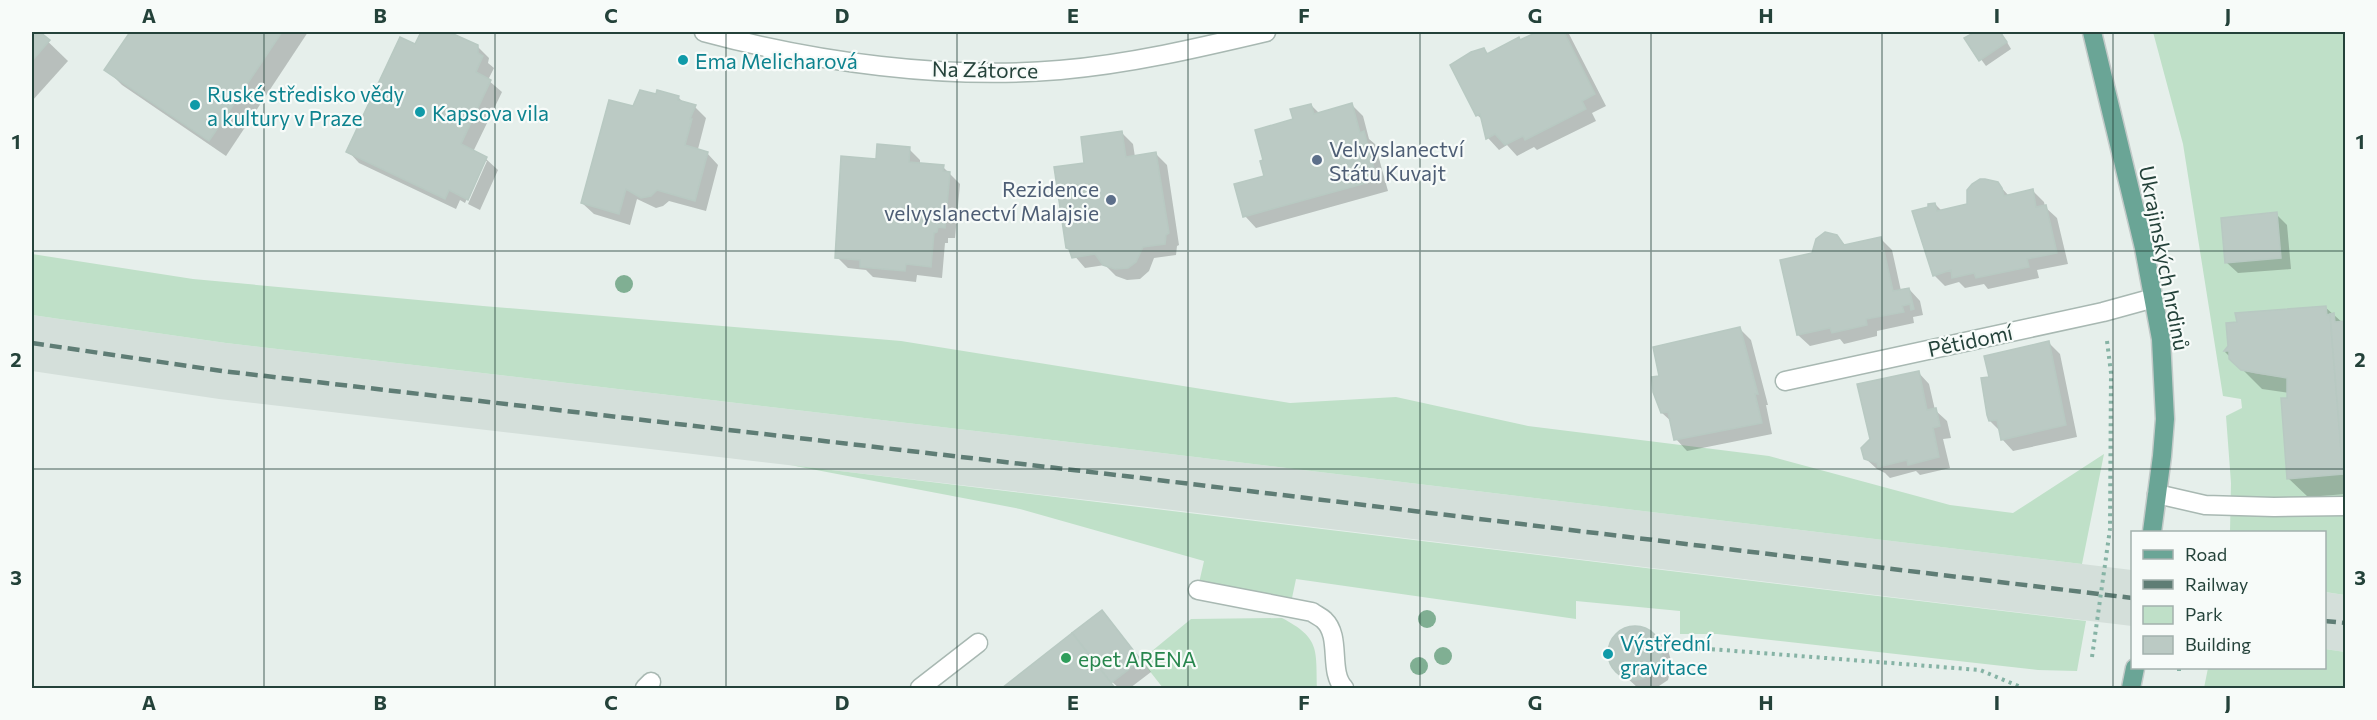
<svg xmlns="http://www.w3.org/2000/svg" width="2377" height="720" font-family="Commissioner,sans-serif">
<rect width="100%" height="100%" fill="#e6efeb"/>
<g fill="#d4dfda">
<path d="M32,315L226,343L1137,450L2132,570V626L1131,505L219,399L32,371Z"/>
<path d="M2324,592L2345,595V652L2325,649Z"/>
</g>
<g fill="#bfe0c8" fill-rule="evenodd">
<path d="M2153,32H2345V321L2335,322L2334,313L2327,315L2326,306L2236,313L2237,322L2226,323L2228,346L2224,351H2229C2231,376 2267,374 2287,378V398L2281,399L2287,478L2345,474V595L2325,592L2324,532H2230L2231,483L2226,416L2242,408L2241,399L2223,396L2183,144ZM2276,212L2280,258L2225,263L2221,218Z"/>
<path d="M32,254L193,279L483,306L901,341L1290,403L1396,397L1528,426L1769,456L1950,505L2013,513L2104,454L2082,564L1137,450L226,343L32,315Z"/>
<path d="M790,465L2086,621L2077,671L2038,670L1717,634H1680V611L1576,601V619L1296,579L1292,598L1199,583L1204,561L1020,509Z"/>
<path d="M1282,618C1320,638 1316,649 1317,688H1163L1141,660L1191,619Z"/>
<path d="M2325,649L2345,652V688H2204L2208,668H2324Z"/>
</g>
<g fill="#0003">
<path d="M32,32H38L68,61L32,101Z"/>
<path d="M132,32H308L226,156L122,85L106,69Z"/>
<path d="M422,32H445L477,46L489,58L488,63L494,68L488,80L502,92L473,152L486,159L498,170L480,210L468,204L487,161H484L465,203L460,200L456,209L359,163L348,151L416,46Z"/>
<path d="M1541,32H1568L1606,106L1592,113L1596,121L1537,150L1534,147L1517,156L1507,145L1499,150L1488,138L1484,121L1477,115L1484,50L1489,54Z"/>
<path d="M1978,32H2001L2011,49L1986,66L1966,39Z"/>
<path d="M657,96L679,98L684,103L695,107L706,118L698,149L707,153L718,165L706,211L669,201L663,206L656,208L637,199L630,225L594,214L582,203L634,108Z"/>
<path d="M1311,105L1320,114L1352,105L1363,116L1369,139L1375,144L1388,191L1256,228L1245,216L1266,177L1265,161L1295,120Z"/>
<path d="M1122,133L1133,144L1135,157L1156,154L1167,165L1179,245L1177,246L1176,255L1154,258L1149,271L1140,279L1127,280L1116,276L1105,265L1085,268L1067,247L1086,164Z"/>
<path d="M909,149L920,160V165L943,167L960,184L955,238H948V243H945L942,278L917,275L916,282L873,277L866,270L848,268L837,257L877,161Z"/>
<path d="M1999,185L2009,196L2032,190L2044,202L2045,207L2057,218L2068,264L2037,270L2039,278L1988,289L1984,284L1965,288L1959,282L1945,286L1934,275L1929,208L1935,204L1942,211L1968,205Z"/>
<path d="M2276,214L2287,225L2291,269L2238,273L2226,262Z"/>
<path d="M1836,236L1846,246L1880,238L1892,250L1901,291L1909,289L1920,301L1923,315L1913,317L1914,323L1877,331V336L1844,344L1840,339L1810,346L1798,335L1782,261L1813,254Z"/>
<path d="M2325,307L2343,323H2346V494L2308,497L2288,478L2289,393L2262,389L2225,352L2230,347Z"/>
<path d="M1739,328L1751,340L1768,405H1766L1772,434L1687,451L1676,439L1672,422L1662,413L1661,377Z"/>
<path d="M2049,343L2060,354L2077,437L2013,451L2002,439L2000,431L1990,421Z"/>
<path d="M1918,372L1929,384L1935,410L1947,421L1951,438L1943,439L1950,468L1920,475L1916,471L1890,478L1885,473L1877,469L1865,458L1872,440Z"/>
<path d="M1101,612L1151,672L1130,688H1119L1111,681L1109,682L1114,688H1005Z"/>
<path d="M1636,627L1650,633L1668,650L1672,664L1668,680L1656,688H1638L1614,666L1610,654L1612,642L1622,631Z"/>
</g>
<g fill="#bbcac4" stroke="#b8c9c2" stroke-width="1.5">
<path d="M32,32H40L50,40L32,61Z"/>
<path d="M130,32H282L209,141L104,70Z"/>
<path d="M421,32H449L478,45V53L483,56L476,72L491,80L461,144L487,157L468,200L449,190L445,199L346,152L400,37L415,44Z"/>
<path d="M1537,32H1564L1595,94L1582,101L1586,109L1525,140L1523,136L1505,145L1495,134L1486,139L1480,114L1476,116L1450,65L1471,52L1484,48L1487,54L1519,37L1520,40Z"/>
<path d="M1975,32H2000L2007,42L1979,61L1964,38Z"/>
<path d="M640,90L656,94L657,90L679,96L678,100L696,105L690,119H692L685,145L708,152L695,201L657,190L651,196L641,198L626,189L619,214L581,203L609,100L633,106Z"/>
<path d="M1352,103L1360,133L1364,131L1377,180L1243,217L1234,184L1264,176L1260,161L1263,160L1255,130L1293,119L1290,109L1311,104L1314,114Z"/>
<path d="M1122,131L1126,157L1156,152L1169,233L1166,235L1165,244L1143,247L1136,262L1128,268L1115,269L1103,265L1095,254L1072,258L1069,249L1066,248L1054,167L1084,163L1081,137Z"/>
<path d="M877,144L910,147L909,162L944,165L943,171L950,172L945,228L938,227L937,232L934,233L931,267L906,264L905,271L860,267V260L835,258L841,156L876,159Z"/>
<path d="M1980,179H1985L1998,182L2002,188L2004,196L2033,189L2036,207L2046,205L2057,253L2027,259L2029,267L1976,278L1974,273L1952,278L1951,270L1933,276L1912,211L1928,207V204L1935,203L1937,211L1967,204V190L1972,184Z"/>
<path d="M2277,212L2281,258L2225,263L2221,218Z"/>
<path d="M1825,232L1837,235L1844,245L1881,237L1893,291L1909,288L1914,309L1911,310L1910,304L1902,306L1904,312L1866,319L1867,325L1832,333L1830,328L1797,335L1780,260L1812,253L1816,239Z"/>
<path d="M2326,306L2327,315L2330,314L2343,474L2287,479L2281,398H2287V378L2241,370L2229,359V351H2224L2228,346L2226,323L2237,322L2235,313Z"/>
<path d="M2334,313L2335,322L2346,321V474H2343L2330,314Z"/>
<path d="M1740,327L1758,394H1755L1762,423L1674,440L1668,412L1661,413L1653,392L1652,377L1659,376L1653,347Z"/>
<path d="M2049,341L2066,425L2001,440L1997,420L1989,421L1987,415L1981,378L1989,377L1984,356Z"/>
<path d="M1919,371L1927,410L1936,408L1940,426L1933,428L1939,457L1908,465L1907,460L1878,467L1877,463L1864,459L1861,448L1870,439L1857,384Z"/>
<path d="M1102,610L1141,660L1111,683L1072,633Z"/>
<circle cx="1635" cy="653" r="27"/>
<path d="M1072,633L1115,688H1002Z"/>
</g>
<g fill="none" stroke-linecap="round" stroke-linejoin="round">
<defs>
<g id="minor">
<path d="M704,32C815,62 945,80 1060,70C1130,64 1198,48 1266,32"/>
<path d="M1785,381L2103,312L2154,298"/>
<path d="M2157,494L2205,505L2274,507L2346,506"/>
<path d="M1198,590L1312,612C1316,615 1321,617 1324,620C1342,637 1328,671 1344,688"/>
<path d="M645,688L651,682"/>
<path d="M920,688L978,643"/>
</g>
<g id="major">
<path d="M2092,32L2144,248L2161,339L2165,419L2162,456L2152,532"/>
<path d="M2131,688L2135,668"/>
</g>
</defs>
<use href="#minor" stroke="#a8b8b2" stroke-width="21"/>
<use href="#major" stroke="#c2cac8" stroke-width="21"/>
<g stroke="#86b3a5" stroke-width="4" stroke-dasharray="3 4.5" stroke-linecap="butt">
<path d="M2107,341L2111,373L2110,529"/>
<path d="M1697,648L1980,670L2023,688"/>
<path d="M2179,671V668"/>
</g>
<use href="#minor" stroke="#fff" stroke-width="18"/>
<use href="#major" stroke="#6aa596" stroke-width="18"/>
<g stroke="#5f7d75" stroke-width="4.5" stroke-dasharray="12 6" stroke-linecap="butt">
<path d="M32,343L222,371L1125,476L2132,598"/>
<path d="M2324,621L2346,623"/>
</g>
<path stroke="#86b3a5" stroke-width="4" stroke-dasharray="3 4.5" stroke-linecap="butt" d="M2092,657L2110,529"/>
</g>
<g fill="#80af93">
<circle cx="624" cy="284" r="9"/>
<circle cx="1427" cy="619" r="9"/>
<circle cx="1443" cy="656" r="9"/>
<circle cx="1419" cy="666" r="9"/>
</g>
<path fill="none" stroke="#24423a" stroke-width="1.5" stroke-opacity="0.55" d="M264,32V688M495,32V688M726,32V688M957,32V688M1188,32V688M1420,32V688M1651,32V688M1882,32V688M2113,32V688M32,251H2346M32,469H2346"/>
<g fill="#0f9aa8" stroke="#f7fbf9" stroke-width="2">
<circle cx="683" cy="60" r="6"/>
<circle cx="195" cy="105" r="6"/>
<circle cx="420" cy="112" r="6"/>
<circle cx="1608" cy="654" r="6"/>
</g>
<g fill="#5c6f8a" stroke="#f7fbf9" stroke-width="2">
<circle cx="1317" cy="160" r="6"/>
<circle cx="1111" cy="200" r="6"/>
</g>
<circle fill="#2e9e5b" stroke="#f7fbf9" stroke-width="2" cx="1066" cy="658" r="6"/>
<g text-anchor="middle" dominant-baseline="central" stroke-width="4.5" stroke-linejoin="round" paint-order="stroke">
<g font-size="21" fill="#0d838f" stroke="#f7fbf9" text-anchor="start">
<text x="695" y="60">Ema Melicharová</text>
<text x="207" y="93">Ruské středisko vědy<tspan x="207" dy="24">a kultury v Praze</tspan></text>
<text x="432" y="112">Kapsova vila</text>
<text x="1620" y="642">Výstřední<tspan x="1620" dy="24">gravitace</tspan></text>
</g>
<g font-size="21" fill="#24423a" stroke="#f7fbf9">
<text transform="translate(985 69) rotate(1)">Na Zátorce</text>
<text transform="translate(2165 258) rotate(79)">Ukrajinských hrdinů</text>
<text transform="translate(1970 340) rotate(-12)">Pětidomí</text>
</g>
<g font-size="21" fill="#4e5e75" stroke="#f7fbf9" text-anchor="start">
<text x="1329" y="148">Velvyslanectví<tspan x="1329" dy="24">Státu Kuvajt</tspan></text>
<text x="1099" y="188" text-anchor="end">Rezidence<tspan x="1099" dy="24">velvyslanectví Malajsie</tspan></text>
</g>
<g font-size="21" fill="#27864d" stroke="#f7fbf9" text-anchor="start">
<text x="1078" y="658">epet ARENA</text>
</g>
</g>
<rect width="2377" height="720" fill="none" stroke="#f7fbf9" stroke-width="66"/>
<rect x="2131" y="531" width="195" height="138" fill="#f7fbf9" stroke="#a3b1ad" stroke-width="1.5"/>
<rect x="2143" y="550" width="30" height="9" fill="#6aa596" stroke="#a3b1ad" stroke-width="1.5"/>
<text x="2185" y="561" font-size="18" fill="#24423a">Road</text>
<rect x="2143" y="580" width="30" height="9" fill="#5f7d75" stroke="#a3b1ad" stroke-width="1.5"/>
<text x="2185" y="591" font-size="18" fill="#24423a">Railway</text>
<rect x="2143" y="606" width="30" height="18" fill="#bfe0c8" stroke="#a3b1ad" stroke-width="1.5"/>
<text x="2185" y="621" font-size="18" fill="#24423a">Park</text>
<rect x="2143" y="636" width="30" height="18" fill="#bbcac4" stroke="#a3b1ad" stroke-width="1.5"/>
<text x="2185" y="651" font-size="18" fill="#24423a">Building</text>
<rect x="33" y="33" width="2311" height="654" fill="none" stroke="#24423a" stroke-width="2"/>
<g font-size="20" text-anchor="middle" font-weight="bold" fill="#24423a">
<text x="149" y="23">A</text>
<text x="380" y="23">B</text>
<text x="611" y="23">C</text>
<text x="842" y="23">D</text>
<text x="1073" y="23">E</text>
<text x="1304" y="23">F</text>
<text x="1535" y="23">G</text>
<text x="1766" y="23">H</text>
<text x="1997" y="23">I</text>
<text x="2228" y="23">J</text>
<text x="16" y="149">1</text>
<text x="2360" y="149">1</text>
<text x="16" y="367">2</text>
<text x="2360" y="367">2</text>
<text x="16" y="585">3</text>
<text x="2360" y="585">3</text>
<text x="149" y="710">A</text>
<text x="380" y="710">B</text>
<text x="611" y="710">C</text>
<text x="842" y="710">D</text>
<text x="1073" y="710">E</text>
<text x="1304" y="710">F</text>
<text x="1535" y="710">G</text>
<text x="1766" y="710">H</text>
<text x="1997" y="710">I</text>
<text x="2228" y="710">J</text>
</g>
</svg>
